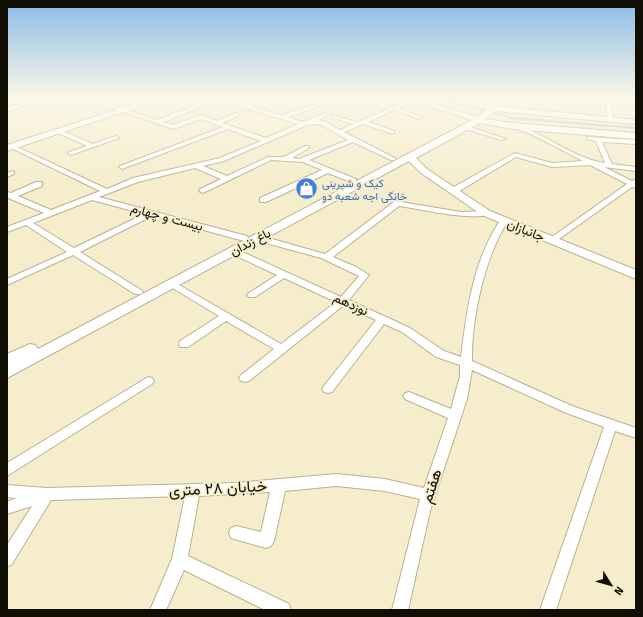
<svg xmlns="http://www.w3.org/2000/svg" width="643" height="617" font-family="'Fira Sans',Vazirmatn,sans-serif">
<rect width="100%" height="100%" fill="#f6edcc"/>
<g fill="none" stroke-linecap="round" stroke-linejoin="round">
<path stroke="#9ec2e0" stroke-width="2" d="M435,98L512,118L636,128"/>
<defs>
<g id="street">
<path d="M7,98H14L7,101Z"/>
<path d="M39,98H48L7,112V108Z"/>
<path d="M83,98H92L157,120L215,98H224L245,104L263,98H271L251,106L281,115L337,98H346L287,117L303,122L325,113L327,114V116L318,120L326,122L340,130L353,124L331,117V115L358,122L388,109L375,104V102L393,107L413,98L415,99V101L399,108L422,117L419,119L394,110L368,122L394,131V133H390L363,124L344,132L395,158V160H391L353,142L309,160L356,179V183H353L328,173L266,202H260V198L322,170L303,162L271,160L203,193L199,191L200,189L221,179L195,168L138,182L99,197L247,236L248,238L244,241L152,216L80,252L141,290L143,292L141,294H135L73,255L7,285V279L67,252L26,225L7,232V227L44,213L8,198L7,192L11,193L36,182H42V186L18,196L51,210L100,191L9,147V145H13L107,189L133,178L220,158L261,141L228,129L122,169L119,167L120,166L223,127L201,119L173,129ZM219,100L298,124L266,138L222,123L238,116V114L236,113L217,121L201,115L173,125L163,122ZM316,124L322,125L348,140L299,159L292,158L309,148V146H305L284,157H268L227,176L203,166L224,161L307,125ZM92,200L144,214L74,248L33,223Z"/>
<path d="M579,98H611L613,120L610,122L607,120L606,102Z"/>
<path d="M629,98H635L636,106L634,105Z"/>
<path d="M513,124C545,133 574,159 605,163L596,141L587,139V137L636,140L635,144L602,142L612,164L636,167V171L604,167L632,181L636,179V188L632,187L552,244L548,241L549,239L627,184L590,165L552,167L516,157L456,193H450V189L515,153L552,163L583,161L531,134L511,127L510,126Z"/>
<path d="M463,126H467L506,139L501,140L463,128Z"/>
<path d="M56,130H60L93,144L116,136L119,138L71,155L68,153L69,152L87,146L56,132Z"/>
<path d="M12,171L14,172V174L7,177V173Z"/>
<path d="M395,201L461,212L486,211L490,213C478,223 416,208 399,206L333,257L356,267L369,275L349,300L410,328L444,351L461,357C467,309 473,260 501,219H507L508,221C485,256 471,319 472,361L572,406L636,428V438L615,431L556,610H540L604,427L564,412L472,370L467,399L430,511L408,610H392L420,499L385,491L336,486L285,491L274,541L271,546L266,548L231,538L229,533L231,528L236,526L261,532L270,492L199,496L188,556L289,604L291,610H265L184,570L166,610H150L172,559L185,496L51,500L12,564L7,567V545L32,506L7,514V502L17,498L7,497V485L47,488L235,483L336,474L385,479L424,488L448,418L405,399L403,396L405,393L409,392L451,409L460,376V365L436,357L402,332L384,324L332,392L328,393L324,392L322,389L324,386L376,320L344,305L249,381L245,382L241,381L239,378L241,375L274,349L226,321L188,347H180L179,344L180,341L219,316L166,284L168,282H174L281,344L336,302L284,278L255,297H249L247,295L249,293L277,275L230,253L229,251L230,249H236L341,297L359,276L321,258L255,240L254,238L258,235L325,254Z"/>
<path d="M148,377L152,378L154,381L152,384L7,476V463Z"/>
</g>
<g id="secondary">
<path d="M153,98H165L7,151V145Z"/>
<path d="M403,98H415L478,117L487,109L454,98H467L490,105L492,98H500L497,106L636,120V124L495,111L485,119L513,123L636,133V139L513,129L480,123L416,158L427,169L490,211L636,270V279L482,215L421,173L409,161L7,378V354L30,344L35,345L38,349L472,120Z"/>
</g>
</defs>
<use href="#street" stroke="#b9b191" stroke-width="2"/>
<use href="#secondary" stroke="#b9b191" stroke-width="2"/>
<use href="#street" fill="#fff" fill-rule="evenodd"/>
<use href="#secondary" fill="#fff" fill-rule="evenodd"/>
</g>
<linearGradient id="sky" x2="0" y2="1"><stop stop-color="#8abae5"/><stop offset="0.53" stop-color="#fbf7e8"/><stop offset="1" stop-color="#fbf7e8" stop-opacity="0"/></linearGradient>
<rect width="643" height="184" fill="url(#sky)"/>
<defs>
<symbol id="shop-disc" viewBox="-11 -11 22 22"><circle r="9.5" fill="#3f7fe0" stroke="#f6edcc"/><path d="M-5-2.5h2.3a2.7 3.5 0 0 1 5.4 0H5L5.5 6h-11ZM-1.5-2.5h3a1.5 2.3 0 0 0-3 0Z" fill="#fff"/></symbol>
</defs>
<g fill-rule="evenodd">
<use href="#shop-disc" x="294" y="176" width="25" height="25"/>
</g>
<g text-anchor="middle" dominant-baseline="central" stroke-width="4" stroke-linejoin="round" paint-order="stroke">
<g font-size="11" fill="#366cbe" stroke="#f6edcc" text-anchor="start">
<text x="322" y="183">کیک و شیرینی<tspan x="322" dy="13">خانگی اجه شعبه دو</tspan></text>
</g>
<g font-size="13" fill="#110e04" stroke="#f6edcc">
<text transform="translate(167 217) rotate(15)">بیست و چهارم</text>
<text transform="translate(526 230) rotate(22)">جانبازان</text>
<text transform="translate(250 242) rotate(-28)">باغ زندان</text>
<text transform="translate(351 304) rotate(25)">نوزدهم</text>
</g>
<g font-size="16" fill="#110e04" stroke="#f6edcc">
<text transform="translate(431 486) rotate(-72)">هفتم</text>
<text transform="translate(218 488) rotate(-3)">خیابان ۲۸ متری</text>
</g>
</g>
<rect width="643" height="617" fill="none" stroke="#110e04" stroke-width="16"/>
<g transform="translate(611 585) rotate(127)" stroke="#f6edcc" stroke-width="3" paint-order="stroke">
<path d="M0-3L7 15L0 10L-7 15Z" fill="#110e04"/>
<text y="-6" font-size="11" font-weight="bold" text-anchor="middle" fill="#110e04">N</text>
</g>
</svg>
